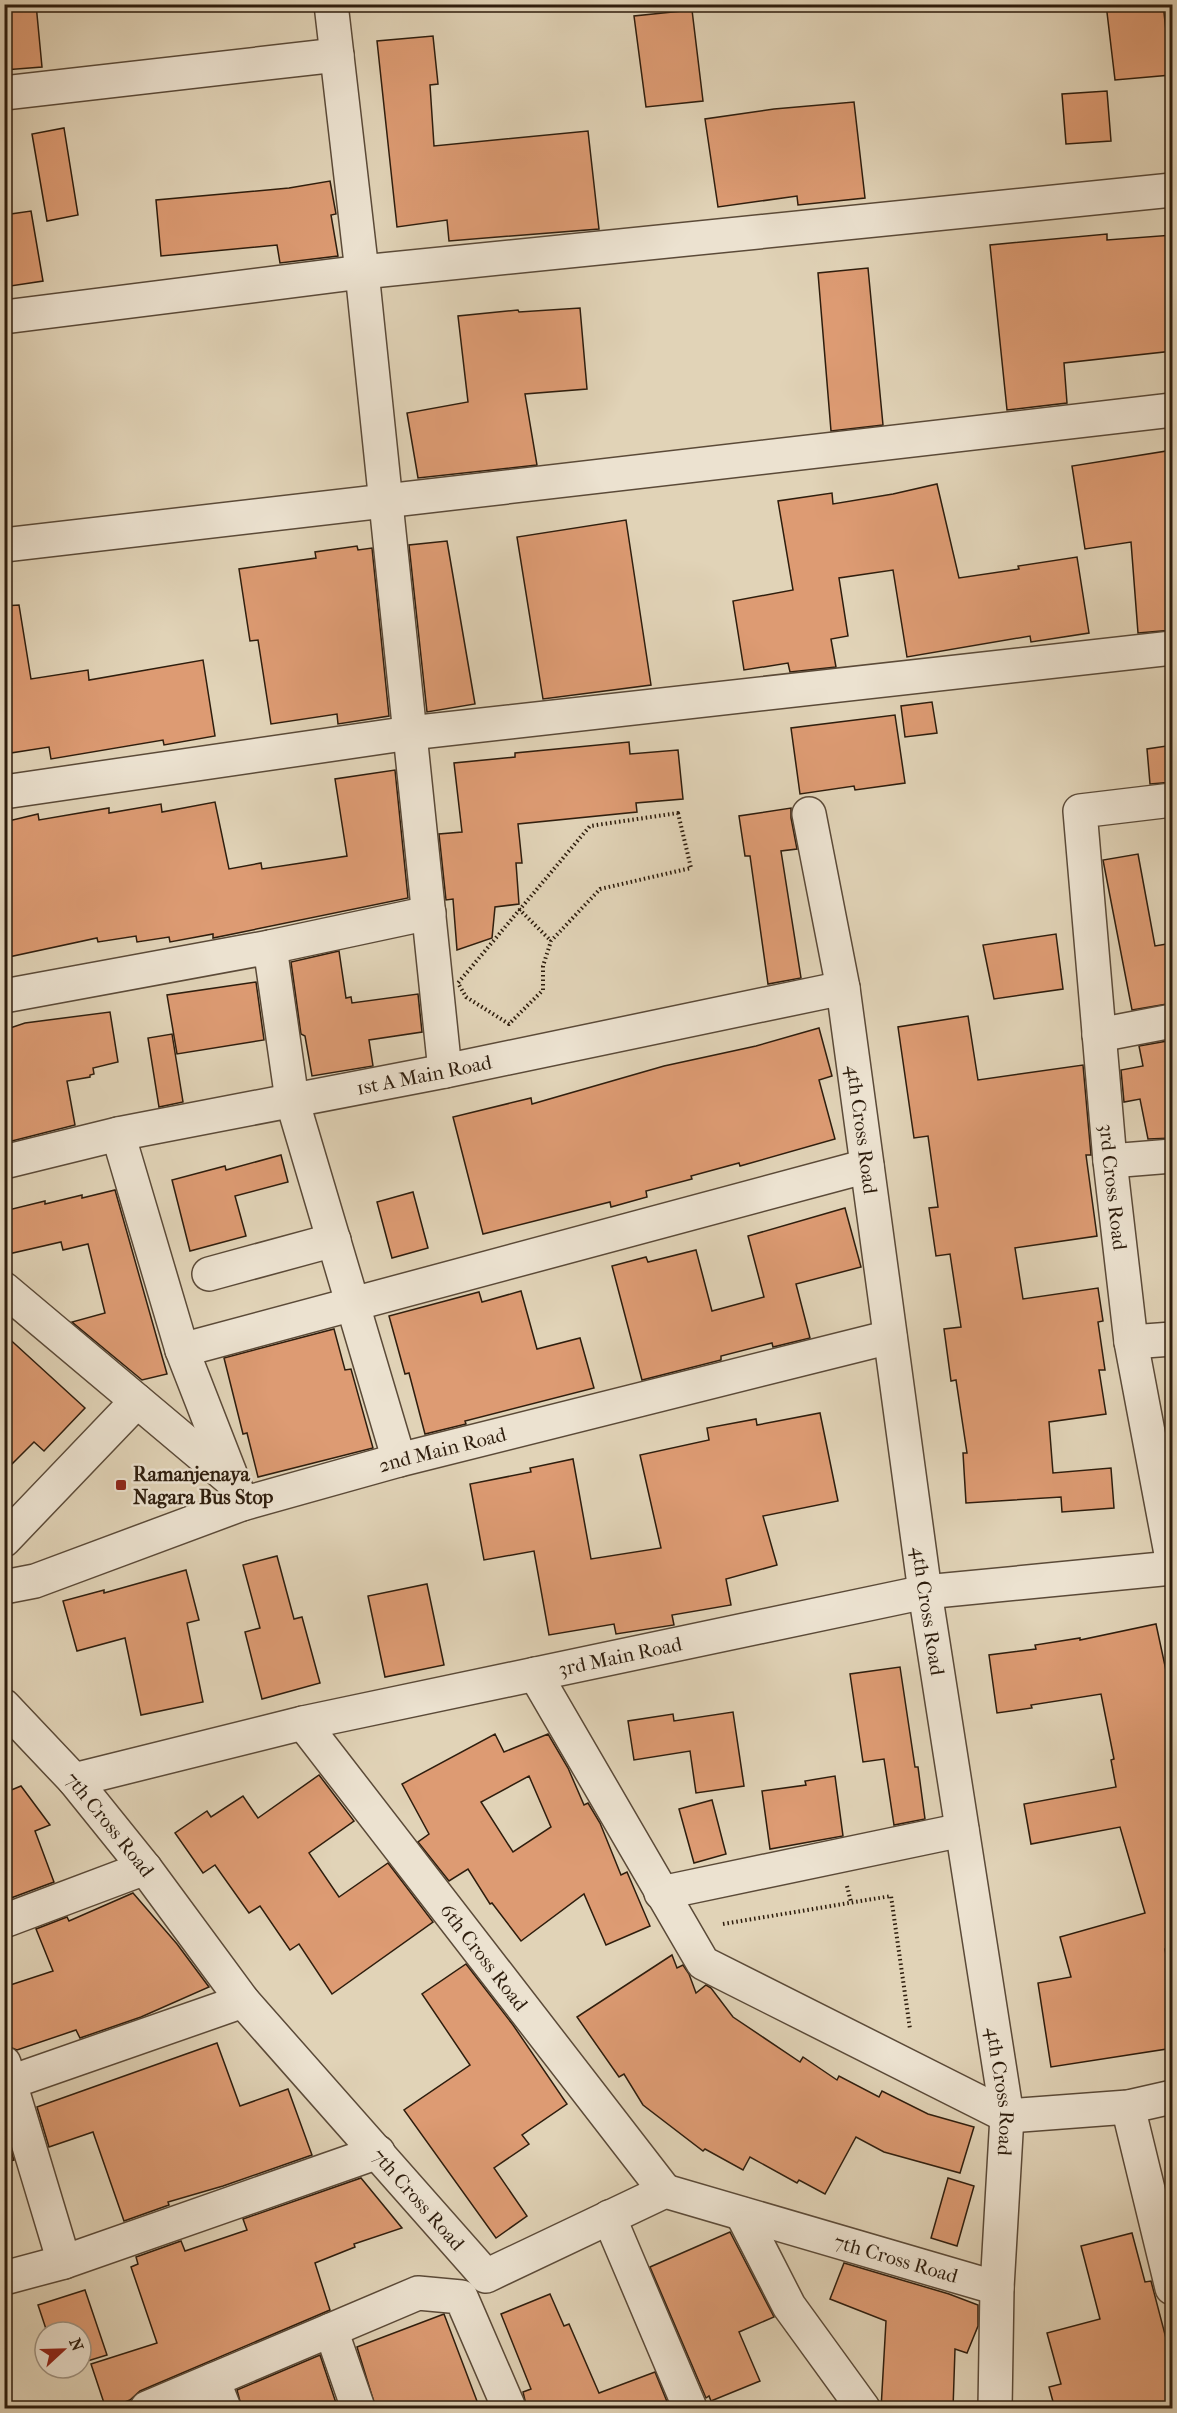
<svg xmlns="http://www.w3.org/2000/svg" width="1177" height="2413" font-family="'IM FELL French Canon',serif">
<rect width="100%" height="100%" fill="#e1d3b7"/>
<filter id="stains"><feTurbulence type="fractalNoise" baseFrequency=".00333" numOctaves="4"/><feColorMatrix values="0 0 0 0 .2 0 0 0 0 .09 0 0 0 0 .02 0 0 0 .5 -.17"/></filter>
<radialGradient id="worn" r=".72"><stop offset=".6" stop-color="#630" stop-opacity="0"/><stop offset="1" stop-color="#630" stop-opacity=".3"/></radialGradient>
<g fill="#dd9b73" stroke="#2e1d0d" stroke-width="1.5" fill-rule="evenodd">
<path d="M7,4H36L42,67L4,70V14H8Z"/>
<path d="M1106,4H1163L1171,75L1115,80Z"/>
<path d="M692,10L703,101L646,107L634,16Z"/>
<path d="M433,36L438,84L430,85L434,146L588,131L599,229L449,241L447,220L397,227L377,41Z"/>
<path d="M1107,91L1111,141L1066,144L1062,94Z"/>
<path d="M854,102L865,198L798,205L797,196L718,207L705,119L774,109Z"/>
<path d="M64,128L78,215L47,221L32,134Z"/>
<path d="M330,181L336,214L331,215L338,256L280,263L277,245L161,256L156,200L289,188Z"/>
<path d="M31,211L43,281L4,287V215Z"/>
<path d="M1107,234V240L1173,235V351L1064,363L1067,403L1007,410L990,245Z"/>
<path d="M868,268L883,425L831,431L818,273Z"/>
<path d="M580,308L587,389L525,394L537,465L418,478L407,413L468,402L458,316L518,310L519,312Z"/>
<path d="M1173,450V630L1138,633L1131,542L1085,549L1072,466Z"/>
<path d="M937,484L959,578L1019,569L1018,566L1077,557L1089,633L1031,642L1030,636L907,657L893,570L839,578L848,636L831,639L836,667L790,672L788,663L744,670L733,601L793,590L778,501L832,493L833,504L893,494Z"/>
<path d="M626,520L651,685L543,699L517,537Z"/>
<path d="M447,541L475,704L427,712L409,545Z"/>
<path d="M357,546L358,550L372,548L389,716L338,724L337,714L271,724L258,640L250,641L239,569L316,558L315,552Z"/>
<path d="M19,605L31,679L88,670L89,680L203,660L215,736L164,745L163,740L51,759L49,747L4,754V606Z"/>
<path d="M932,702L937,733L905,737L901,706Z"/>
<path d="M895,715L905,783L855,790L854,786L800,794L791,728Z"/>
<path d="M629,742L630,754L678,750L683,799L636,803L637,812L518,824L522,863H516L519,904L495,907L492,938L457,950L453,899L446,900L439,834L462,832L454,763L515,757V753Z"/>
<path d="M1173,745V782L1150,784L1147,749Z"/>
<path d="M395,770L408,898L213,938V934L170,942L169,937L137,942L136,936L98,942L97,938L4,958V822L38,814L39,820L109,808V813L161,804L162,812L215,802L229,869L261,863L262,869L347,856L335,779Z"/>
<path d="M791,808V818L797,849L781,851L801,978L768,984L750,856H745L739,816Z"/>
<path d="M1138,854L1155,946L1173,943V1003L1132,1010L1103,860Z"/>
<path d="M1056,934L1063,989L994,999L983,945Z"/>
<path d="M339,951L346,998L351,997L352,1003L418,994L422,1032L369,1040L373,1066L312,1076L305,1036L301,1034L291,962Z"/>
<path d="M256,982L264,1040L177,1054L167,995Z"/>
<path d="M110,1012L118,1062L93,1068L94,1074L90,1075V1077L67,1081L75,1125L4,1143V1030L25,1023Z"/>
<path d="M968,1016L978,1080L1083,1065L1091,1155H1086L1097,1236L1015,1248L1023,1299L1098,1288L1103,1321L1098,1322L1105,1370H1099L1106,1414L1049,1422L1053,1473L1111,1468L1114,1508L1062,1512L1061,1497L966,1503L963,1453H967L956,1380L951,1381L944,1329L961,1327L950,1254L936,1256L929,1208L938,1207L928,1136L914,1138L898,1027Z"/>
<path d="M819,1028L832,1076L819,1080L835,1139L740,1166L739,1163L691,1176L692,1179L646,1191L647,1197L611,1207L610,1202L483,1234L453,1117L531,1098L532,1104L664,1066L756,1046Z"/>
<path d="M172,1034L183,1102L159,1107L148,1038Z"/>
<path d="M1173,1040V1138L1148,1139L1140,1099L1124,1102L1121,1070L1143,1066L1139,1046Z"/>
<path d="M281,1155L288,1182L235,1196L246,1236L190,1251L172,1180L225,1166L226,1170Z"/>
<path d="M115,1190L167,1374L142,1380L72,1322L105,1313L88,1244L63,1250L61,1242L4,1255V1211L45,1201V1204L82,1195V1198Z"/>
<path d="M413,1192L428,1248L392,1258L377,1202Z"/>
<path d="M845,1208L861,1267L796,1284L810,1338L773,1347L772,1343L721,1356V1360L642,1380L612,1266L646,1257L648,1262L696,1250L712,1311L764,1297L748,1236Z"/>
<path d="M521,1291L537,1349L580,1338L594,1388L465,1421L466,1424L425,1434L409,1373L405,1374L389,1316L479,1292L482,1302Z"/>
<path d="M334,1329L345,1370L351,1369L373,1448L258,1477L247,1433L243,1434L224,1358Z"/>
<path d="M4,1334L85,1408L44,1451L34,1442L4,1472Z"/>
<path d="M820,1413L838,1501L763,1516L777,1565L726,1579L731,1605L672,1615L674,1625L616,1634L614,1624L549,1635L534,1551L484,1560L470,1484L531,1472L530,1468L573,1459L591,1559L661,1548L640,1455L709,1440L707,1428L756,1419L757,1425Z"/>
<path d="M277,1556L294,1619L302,1617L320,1683L262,1699L245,1632L260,1628L243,1565Z"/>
<path d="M186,1570L199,1620L187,1623L203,1702L141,1715L125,1638L77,1651L63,1601L104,1590V1593Z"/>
<path d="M427,1584L444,1665L385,1677L368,1596Z"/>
<path d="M1156,1624L1173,1703V1947L1165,1949L1173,2000V2048L1051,2067L1038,1983L1071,1977L1060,1937L1145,1913L1120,1827L1031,1844L1024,1804L1116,1787L1111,1760L1114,1759L1101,1694L1031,1705L1032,1708L997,1713L989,1655L1036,1649L1035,1645L1080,1638V1640Z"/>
<path d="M900,1667L915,1767H918L925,1819L894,1825L884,1759L863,1762L850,1674Z"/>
<path d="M733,1712L744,1786L696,1793L690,1751L634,1760L628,1721L673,1714L674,1721Z"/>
<path d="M495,1734L504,1752L548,1734L568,1768L584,1805L588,1803L600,1823L621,1875L627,1872L650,1926L606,1945L584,1894L521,1941L492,1903L490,1904L468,1869L449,1881L418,1842L429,1834L402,1784ZM529,1776L551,1827L513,1852L481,1802Z"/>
<path d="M319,1775L354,1821L309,1853L339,1897L388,1863L433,1922L332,1994L299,1944L290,1950L260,1906L249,1913L215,1865L203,1873L175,1833L207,1811L211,1817L243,1796L258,1818Z"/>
<path d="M835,1776L843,1836L770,1849L762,1791L806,1785L805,1781Z"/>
<path d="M21,1786L50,1825L35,1831L54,1882L11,1898L4,1881V1793Z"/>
<path d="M712,1800L726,1854L694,1863L679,1809Z"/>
<path d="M133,1893L177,1944L209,1987L141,2017L80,2038L76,2030L17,2050L4,2045V1987L53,1971L36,1929L67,1917L69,1921Z"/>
<path d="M672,1955L677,1968L683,1965L689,1974L696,1993L706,1985L711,1988L733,2017L800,2062L803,2057L837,2080L839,2076L879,2097L882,2091L928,2114L974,2127L960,2173L884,2152L856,2137L825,2194L799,2180L797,2183L750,2157L743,2170L705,2149L703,2151L643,2105L624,2074L619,2077L577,2017Z"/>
<path d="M466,1964L513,2025L567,2104L522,2135L529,2144L494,2168L527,2216L496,2238L404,2110L470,2065L422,1994Z"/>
<path d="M217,2043L240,2106L288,2089L312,2155L223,2186L168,2202L169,2205L124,2221L93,2132L49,2147L37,2107Z"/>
<path d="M4,2130L14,2160L4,2163Z"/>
<path d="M361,2178L402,2228L354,2244L355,2247L315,2263L330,2310L140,2391L130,2400L106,2409L91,2364L157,2343L131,2267L138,2264L136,2257L181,2241L185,2251L247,2230L243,2219Z"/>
<path d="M948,2178L974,2186L957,2246L931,2238Z"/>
<path d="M730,2232L774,2317L739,2332L760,2381L711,2401L709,2396L706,2398L650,2267Z"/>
<path d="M1132,2233L1145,2282L1151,2281L1173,2365V2402L1152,2409H1055L1049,2387L1061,2384L1047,2333L1100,2319L1081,2246Z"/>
<path d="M844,2263L949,2294L978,2305V2326L967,2353L955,2349L953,2409H881L886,2321L830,2299Z"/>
<path d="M85,2290L107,2355L81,2363V2332H47L38,2305Z"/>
<path d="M550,2294L564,2326L569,2324L599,2393L655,2372L670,2409H527L523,2392L531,2389L501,2314Z"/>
<path d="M444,2314L480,2409H376L357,2347Z"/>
<path d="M320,2355L338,2409H242L237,2390Z"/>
</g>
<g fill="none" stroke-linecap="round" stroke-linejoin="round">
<defs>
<g id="minor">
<path d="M331,4L362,272L445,1071"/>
<path d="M4,93L337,55"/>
<path d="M4,317L362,272L1172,190"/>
<path d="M4,545L1172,410"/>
<path d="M4,792L410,733L1172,648"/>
<path id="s1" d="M1172,800L1080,811L1110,1161L1131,1342L1172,1559"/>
<path id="s2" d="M809,814L843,988L925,1592L1007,2116L997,2288L995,2408"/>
<path d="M270,947L292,1100L399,1460"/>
<path d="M4,996L270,947L429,913"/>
<path d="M1099,1035L1172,1021"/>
<path d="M118,1134L182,1350L242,1504"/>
<path d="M1110,1161L1172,1156"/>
<path id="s3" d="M4,1162L118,1134L445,1071L843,988"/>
<path d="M209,1274L334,1240"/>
<path d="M4,1289L230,1479"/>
<path d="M1131,1342L1172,1339"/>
<path d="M182,1350L867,1166"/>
<path d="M4,1540L137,1401"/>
<path id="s4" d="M4,1587L35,1581L242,1504L399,1460L890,1337"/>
<path d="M535,1674L703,1963L1007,2116L1128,2107L1172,2097"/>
<path id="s5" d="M4,1706L74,1780L145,1868L243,2001L486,2276L665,2191L997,2288"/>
<path id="s6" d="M303,1723L665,2191"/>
<path id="s7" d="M74,1780L303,1723L925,1592L1172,1568"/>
<path d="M661,1893L962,1830"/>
<path d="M4,1921L145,1868"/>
<path d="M4,2063L64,2262"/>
<path d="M11,2082L243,2001"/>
<path d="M1128,2107L1172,2288"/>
<path d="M742,2214L789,2306L863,2408"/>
<path d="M609,2217L690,2408"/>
<path d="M4,2278L64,2262L378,2152"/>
<path d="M331,2330L358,2408"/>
<path d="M213,2380L224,2408"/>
<path d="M147,2408L418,2293L461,2297L509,2408"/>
</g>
</defs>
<use href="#minor" stroke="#5b4a38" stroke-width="36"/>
<g stroke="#2e1d0d" stroke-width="4" stroke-dasharray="1.5 3" stroke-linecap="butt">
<path d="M678,813L691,868L600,889L551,941L543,966V990L509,1024L466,997L458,983L590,826Z"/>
<path d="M519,909L551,941"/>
<path d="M847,1886L851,1902"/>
<path d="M723,1924L891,1896L910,2029"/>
</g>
<use href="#minor" stroke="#ece2d0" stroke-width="33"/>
</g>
<rect fill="#8f2418" stroke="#ece2d0" stroke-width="2" x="115" y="1479" width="12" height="12" rx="3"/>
<g text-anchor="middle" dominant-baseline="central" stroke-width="5" stroke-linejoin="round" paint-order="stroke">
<g font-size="20" fill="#2e1d0d" stroke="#ece2d0">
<text stroke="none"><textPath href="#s3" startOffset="429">1st A Main Road</textPath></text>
<text stroke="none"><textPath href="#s2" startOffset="320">4th Cross Road</textPath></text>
<text stroke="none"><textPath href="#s1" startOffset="470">3rd Cross Road</textPath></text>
<text stroke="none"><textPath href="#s4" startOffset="460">2nd Main Road</textPath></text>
<text stroke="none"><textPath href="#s2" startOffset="806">4th Cross Road</textPath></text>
<text stroke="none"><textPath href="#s7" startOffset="560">3rd Main Road</textPath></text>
<text stroke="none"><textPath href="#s5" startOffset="159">7th Cross Road</textPath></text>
<text stroke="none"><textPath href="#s6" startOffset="296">6th Cross Road</textPath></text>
<text stroke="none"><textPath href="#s2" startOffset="1292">4th Cross Road</textPath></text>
<text stroke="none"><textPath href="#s5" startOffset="645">7th Cross Road</textPath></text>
<text stroke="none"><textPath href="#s5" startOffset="1186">7th Cross Road</textPath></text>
</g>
<g font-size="20" font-weight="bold" fill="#2e1d0d" stroke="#ece2d0" text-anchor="start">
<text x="133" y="1474">Ramanjenaya<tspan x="133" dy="23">Nagara Bus Stop</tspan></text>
</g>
</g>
<rect width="1177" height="2413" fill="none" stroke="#e1d3b7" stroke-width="24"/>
<rect x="6" y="6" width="1165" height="2401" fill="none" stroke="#2e1d0d" stroke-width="3"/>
<rect x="12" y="12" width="1153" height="2389" fill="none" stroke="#2e1d0d" stroke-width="1.5"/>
<g transform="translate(63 2350) rotate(68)"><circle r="28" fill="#ece2d0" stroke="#a09382" stroke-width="1.5"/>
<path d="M0-4.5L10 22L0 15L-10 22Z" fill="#8f2418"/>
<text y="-9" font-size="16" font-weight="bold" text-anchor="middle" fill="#2e1d0d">N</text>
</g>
<rect width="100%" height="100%" filter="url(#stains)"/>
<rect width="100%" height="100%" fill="url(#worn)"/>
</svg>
